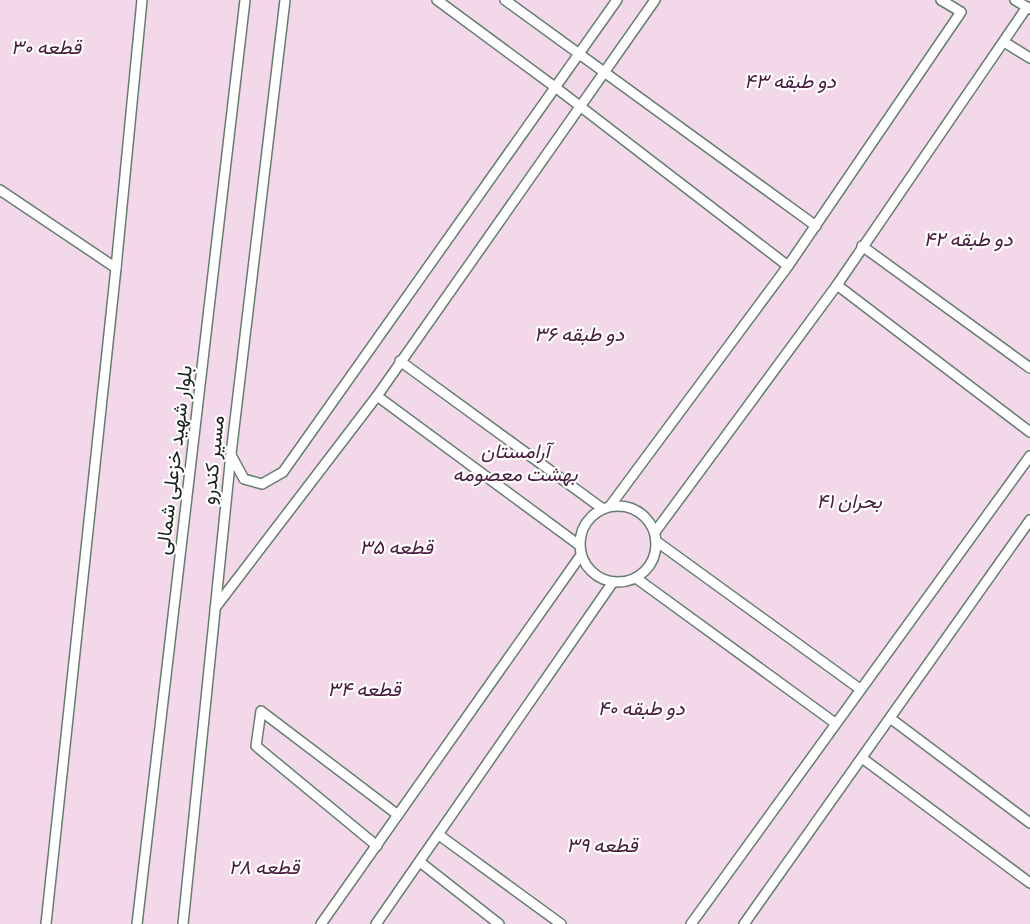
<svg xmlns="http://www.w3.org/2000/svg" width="1030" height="924" font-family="'IBM Plex Serif',Vazirmatn,serif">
<rect width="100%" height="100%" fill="#e1fcee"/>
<rect fill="#f3d8ea" x="0" y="0" width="1030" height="924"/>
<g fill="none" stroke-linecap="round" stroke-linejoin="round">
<defs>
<g id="service">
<path d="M437,0L555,87L788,266"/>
<path d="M505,0L816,226"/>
<path d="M1015,0L1030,9"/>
<path d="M1004,42L1030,58"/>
<path d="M0,190L116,268"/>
<path d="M862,246L1030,368"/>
<path d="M837,285L1030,432"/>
<path d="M400,361L603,509"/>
<path d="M377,396L579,545"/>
<path d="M231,455L244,479L262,484L283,472L617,0"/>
<path d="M610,506L788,266L961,12L941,0"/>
<circle cx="618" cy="544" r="38"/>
<path d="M655,532L837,285L1027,7"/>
<path d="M656,541L860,689"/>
<path d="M636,578L835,723"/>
<path d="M215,608L377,396L655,0"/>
<path d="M890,718L1030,823"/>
<path d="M862,758L1030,883"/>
<path d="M439,835L561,924"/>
<path d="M377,846L256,746L261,711L398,815"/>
<path d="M420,862L499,924"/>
<path d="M46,924L116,268L142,0"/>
<path d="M137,924L245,0"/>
<path d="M183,924L231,454L285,0"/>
<path d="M321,924L581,555"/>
<path d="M376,924L613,582"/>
<path d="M691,924L1030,456"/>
<path d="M744,924L1030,520"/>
</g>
</defs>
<use href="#service" stroke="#657d71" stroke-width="12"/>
<use href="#service" stroke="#fff" stroke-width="9"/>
</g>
<g text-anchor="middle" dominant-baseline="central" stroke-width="4.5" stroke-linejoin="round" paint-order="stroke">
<g font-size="20" font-style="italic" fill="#481c3d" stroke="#fff">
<text x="46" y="46">قطعه ۳۰</text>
<text x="790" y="80">۴۳ دو طبقه</text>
<text x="968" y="238">۴۲ دو طبقه</text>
<text x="579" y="333">۳۶ دو طبقه</text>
<text x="515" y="450">آرامستان<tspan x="515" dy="23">بهشت معصومه</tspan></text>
<text x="849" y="500">۴۱ بحران</text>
<text x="396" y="546">قطعه ۳۵</text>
<text x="364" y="688">قطعه ۳۴</text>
<text x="641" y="707">۴۰ دو طبقه</text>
<text x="602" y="844">قطعه ۳۹</text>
<text x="264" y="866">قطعه ۲۸</text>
</g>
<g font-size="20" fill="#18221d" stroke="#fff">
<text transform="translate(173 460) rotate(-83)">بلوار شهید خزعلی شمالی</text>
<text transform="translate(212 460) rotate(-84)">مسیر کندرو</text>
</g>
</g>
</svg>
